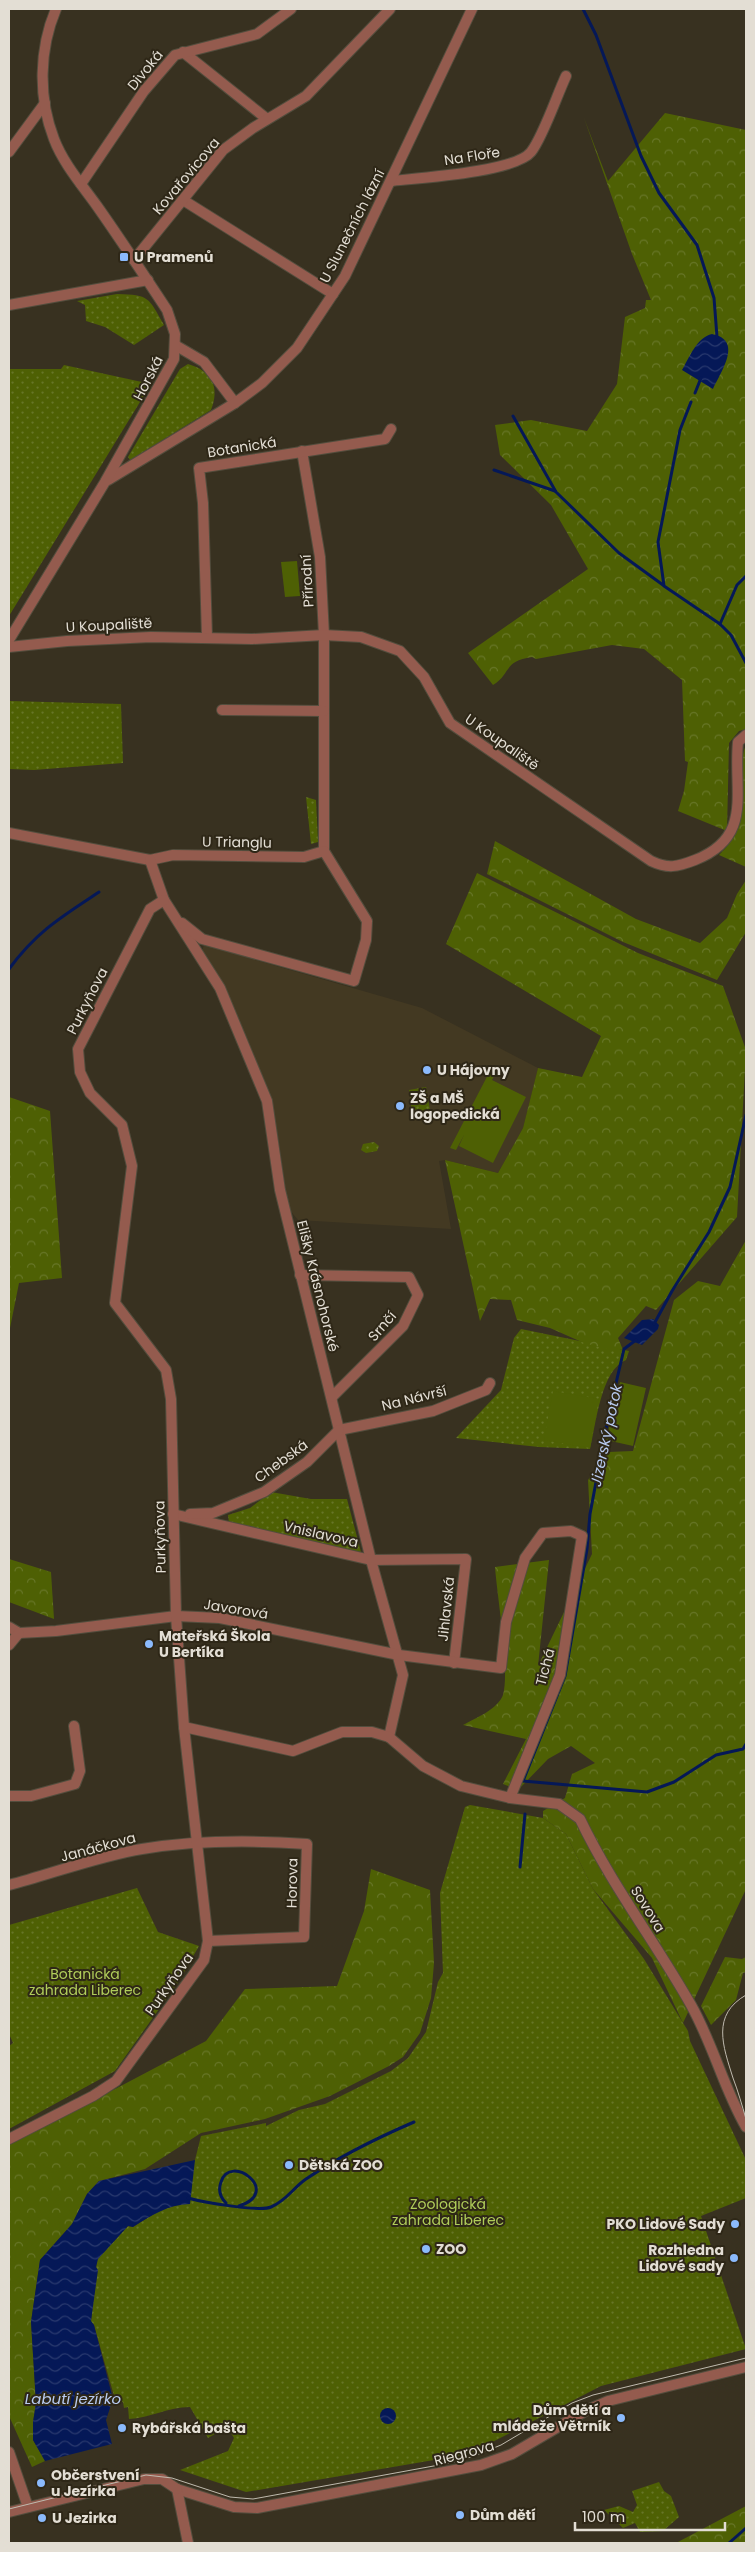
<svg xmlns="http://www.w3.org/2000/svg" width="755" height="2552" font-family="Poppins,sans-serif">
<defs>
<pattern id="green-dots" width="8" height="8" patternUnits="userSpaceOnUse" patternTransform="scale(1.25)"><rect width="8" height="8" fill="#4e6004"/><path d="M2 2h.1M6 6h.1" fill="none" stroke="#677628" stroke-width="1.8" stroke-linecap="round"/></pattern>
<pattern id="forest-crowns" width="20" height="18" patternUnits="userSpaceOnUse" patternTransform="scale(1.25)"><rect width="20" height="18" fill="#4e6004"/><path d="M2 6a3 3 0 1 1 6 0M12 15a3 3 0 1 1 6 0" fill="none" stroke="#677628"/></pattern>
<pattern id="water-waves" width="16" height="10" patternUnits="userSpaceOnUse" patternTransform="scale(1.25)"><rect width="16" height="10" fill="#051857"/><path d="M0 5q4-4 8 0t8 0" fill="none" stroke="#29396e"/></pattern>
</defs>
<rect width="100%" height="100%" fill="#383120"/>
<path fill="#433922" d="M204,945L422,1008L538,1068L523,1128L498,1173L445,1160L439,1161L451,1229L298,1220L288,1208L279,1142L266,1084L227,991L202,951Z"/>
<g fill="url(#green-dots)">
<path d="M117,294C150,295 148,297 164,325L134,345L105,327L86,321L85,305L77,301Z"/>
<path d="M188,364C212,371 220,387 211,410L130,460L128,457L180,369Z"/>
<path d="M64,365L151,384L9,616V369H61Z"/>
<path d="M9,701L121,704L123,763L34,770L9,769Z"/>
<path d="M306,797L316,800L318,842L311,844Z"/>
<path d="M426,1087L430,1110L412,1113L409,1090Z"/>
<path d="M374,1142L379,1146L377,1151L366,1153L361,1150L363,1144Z"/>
<path d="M521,1329L629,1351L626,1360C601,1370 596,1424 590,1449L539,1447L456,1438L501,1390L514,1338Z"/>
<path d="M271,1492L311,1499H347L361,1552L229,1523L228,1515L250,1508Z"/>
<path d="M470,1805L543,1818L566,1834L593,1889L644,1959L688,2031L690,2041L746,2160V2198L701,2216L746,2349L601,2386L469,2454L246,2492L180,2470L228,2451L234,2438L227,2427L208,2438L190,2407C168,2407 150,2418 129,2419L128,2407L124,2408L123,2402L116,2403L94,2325L91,2322L97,2259L128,2226L133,2227L162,2209L176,2204L195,2160L201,2136L266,2123V2126L299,2110L325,2104L391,2071L408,2058L426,2032L438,1982L443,1973L440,1893L465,1807Z"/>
<path d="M137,1888L158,1932L199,1946L179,1981L115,2071L9,2129V2046L13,2043L9,2034V1925Z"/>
<path d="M659,2482L664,2491L671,2496L679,2517L663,2531L640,2532L635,2523L623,2528L604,2510L619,2506L633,2512L637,2505L632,2491Z"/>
</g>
<g fill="url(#forest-crowns)">
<path d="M665,113L746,130V729L739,731L729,743L727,831L678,811L684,791L688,762L685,761L682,680L644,649L612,645L536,659L532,657C503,661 511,674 493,685L468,653L588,569L551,505L500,455L495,425L531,420L587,431L617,384L625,317L645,308L646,300H651L632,254L584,118L608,181Z"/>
<path d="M746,745V867L719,855C746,829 742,807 742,772C742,763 742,753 746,745Z"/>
<path d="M495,841L636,919L700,943L727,918L737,894L746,880V932L717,980L623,942L487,874Z"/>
<path d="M477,873L638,953L723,986L746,1050L737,1217L656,1310L646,1306L618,1338L623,1350L620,1349L619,1352L584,1343L550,1328L517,1320L511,1300L490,1299L480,1321L445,1160L498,1173L523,1128L538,1068L582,1077L601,1036L446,944Z"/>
<path d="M9,1097L50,1111L62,1278L19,1283L9,1333Z"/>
<path d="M746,1240V1889L683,2023L652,1958L593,1889L566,1834L543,1818V1811L565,1798L572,1774L595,1763L571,1746L548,1759L518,1790L503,1784L526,1739L463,1725C476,1718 498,1709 503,1695C510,1671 497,1595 495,1567L549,1560L538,1666L592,1554L588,1480L608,1452L633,1451L674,1300L698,1281L720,1286Z"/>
<path d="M9,1559L51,1572L54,1619L9,1602Z"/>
<path d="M371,1869L430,1890L434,1963L431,1998L420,2033L403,2057L389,2066L330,2096L265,2119L201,2133L145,2169L99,2181L87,2194L72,2224L40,2260L31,2322L36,2404L33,2422V2440L45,2461L32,2467L9,2416V2145L206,2041L245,1989L337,1986L364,1911Z"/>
<path d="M725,1957L742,1959L746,1957V1972L743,1973L736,2000L711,2025L701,2006Z"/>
<path d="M746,2506V2543H676Z"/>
</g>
<g fill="#4e6004">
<path d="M297,561L300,596L285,597L281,562Z"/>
<path d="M493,1065L498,1068L492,1080L526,1097L493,1163L459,1146L464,1135L456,1150L450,1148Z"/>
<path d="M620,1382L646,1388L633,1446L606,1440Z"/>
<path d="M553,1391L599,1399L590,1448L544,1440Z"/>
</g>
<g fill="url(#water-waves)">
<path d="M712,334C743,340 722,370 713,389L682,370C689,358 697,337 712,334Z"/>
<path d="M653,1319L659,1325L658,1329L642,1345L624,1338L642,1320Z"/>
<path d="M195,2160L190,2204C167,2205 152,2215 133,2227L128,2226L98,2259L96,2267L98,2270L91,2321L94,2325L113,2399L106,2420L112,2444L45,2461L33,2440V2422L36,2403L31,2322L40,2260L72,2224L87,2194L99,2181Z"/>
<circle cx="388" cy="2416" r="8"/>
</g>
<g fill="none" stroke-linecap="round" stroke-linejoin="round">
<g stroke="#051857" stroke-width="3">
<path d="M583,9L596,35L641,156L659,193L697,245L714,298L717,337"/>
<path d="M695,393L701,378"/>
<path d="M691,402L680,430L658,542L664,586L720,624L731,635L746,663"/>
<path d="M513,416L556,492L619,553L663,585"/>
<path d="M494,470L555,491"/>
<path d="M720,624L737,585L746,576"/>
<path d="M9,969C36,932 61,917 99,892"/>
<path d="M654,1324L672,1291L709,1232L730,1187L746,1115"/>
<path d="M636,1340L624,1349L609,1413L590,1514L587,1549L565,1676L523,1781L647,1792L674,1782L716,1755L743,1749L746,1744"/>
<path d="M520,1867L525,1814"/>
<path d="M188,2198C202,2202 259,2212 271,2207C286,2201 293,2188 306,2179C340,2156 377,2138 414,2122"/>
<path d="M226,2203C220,2197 218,2190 221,2182C230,2152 283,2192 239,2206"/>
<path d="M729,2543L746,2528"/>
</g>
<defs>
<g id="minor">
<path d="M183,52L267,119"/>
<path d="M9,152L45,103"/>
<path d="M391,181C419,178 515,172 531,152C543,137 557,95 566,76"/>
<path d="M81,184L144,91L175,55L257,34L291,9"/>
<path d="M183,200L333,294"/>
<path d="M134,260L223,150L253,128L306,96L390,9"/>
<path d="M9,305L148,280"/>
<path d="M175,345L204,362L235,403"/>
<path d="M302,451L320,557L324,635V851"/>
<path d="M108,480L235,403L262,383L297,348L345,276L472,9"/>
<path d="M207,637L203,503L199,468L385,439L391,429"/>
<path d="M9,640L105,482L174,359L175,334L167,310C144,275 121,240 97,206C82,185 63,163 54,139C38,98 39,49 56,9"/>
<path d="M9,647L67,641L151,637L252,639L324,635L361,637L400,651L424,677L450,723L651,861C668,869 677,867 695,860C754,837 733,792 738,742L746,735"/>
<path d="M222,710L324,711"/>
<path d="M9,833L150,860L173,855L304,857L324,851"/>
<path d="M150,860L164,900L220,988L267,1101L280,1190L371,1560L403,1675L389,1737"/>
<path d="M182,923L202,939L354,981L366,940L367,921L324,851"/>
<path d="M300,1275L409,1277L418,1295L403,1326L332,1397"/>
<path d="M339,1430L433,1411L486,1390L490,1383"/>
<path d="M173,1514L371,1560L466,1559L454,1663"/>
<path d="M190,1514L213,1513L264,1492L307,1462L339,1430"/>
<path d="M9,1627L19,1633L56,1631L176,1616L220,1618L399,1655L501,1668L506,1622L525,1558L543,1533L571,1531L582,1536L560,1675L510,1798"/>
<path d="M9,1645L19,1633"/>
<path d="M184,1727L293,1751L342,1732H372L389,1737L423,1766L461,1786L510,1798L559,1804L580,1819C611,1884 656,1943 691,2005C713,2044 724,2089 746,2127"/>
<path d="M9,1796H31L75,1784L80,1771L74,1726"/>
<path d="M9,1885C51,1874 99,1856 142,1849C197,1840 251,1840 307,1844L304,1937L208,1941"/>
<path d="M9,2139L93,2096L116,2081L204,1960L208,1941L184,1727L176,1616L171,1399L166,1370L115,1303L132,1166L122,1125L90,1093L80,1072L78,1049L150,909L164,900"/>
<path d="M9,2452L28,2507"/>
<path d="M177,2489L234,2507L257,2508L481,2465L512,2454L587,2410L608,2401L746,2367"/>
<path d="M177,2489L188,2543"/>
<path d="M9,2512L144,2479H162L177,2489"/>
</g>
</defs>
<use href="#minor" stroke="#534d3d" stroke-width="12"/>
<use href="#minor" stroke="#945b4e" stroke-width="10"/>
<g stroke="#bfbaae" stroke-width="1">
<path d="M746,1995C711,2015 723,2046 733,2078C738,2091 742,2105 746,2119"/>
<path d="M9,2509L146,2475L172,2478L230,2497L253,2499L450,2463L474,2456L501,2445L572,2403L593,2395L746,2358"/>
</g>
</g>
<g fill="#8bbafc" stroke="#2e2717" stroke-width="2">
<rect x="119" y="252" width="10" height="10" rx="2.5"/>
<circle cx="427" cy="1070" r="5"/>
<circle cx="400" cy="1106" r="5"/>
<circle cx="149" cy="1644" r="5"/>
<circle cx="289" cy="2165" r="5"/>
<circle cx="735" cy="2224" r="5"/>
<circle cx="426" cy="2249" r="5"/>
<circle cx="734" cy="2258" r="5"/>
<circle cx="621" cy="2418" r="5"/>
<circle cx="122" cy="2428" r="5"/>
<circle cx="41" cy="2483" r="5"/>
<circle cx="460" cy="2515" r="5"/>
<circle cx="42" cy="2518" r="5"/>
</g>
<g text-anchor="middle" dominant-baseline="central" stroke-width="4" stroke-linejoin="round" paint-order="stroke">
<g font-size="14" fill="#e3ded4" stroke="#2e2717">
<text transform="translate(145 70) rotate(-51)">Divoká</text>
<text transform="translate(472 156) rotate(-9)">Na Floře</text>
<text transform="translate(186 176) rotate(-50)">Kovařovicova</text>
<text transform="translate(352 226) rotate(-63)">U Slunečních lázní</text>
<text transform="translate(148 378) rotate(-63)">Horská</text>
<text transform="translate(242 447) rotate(-9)">Botanická</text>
<text transform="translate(307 581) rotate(-93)">Přírodní</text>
<text transform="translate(109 625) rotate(-3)">U Koupaliště</text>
<text transform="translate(502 742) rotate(35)">U Koupaliště</text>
<text transform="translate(237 842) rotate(1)">U Trianglu</text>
<text transform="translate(87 1001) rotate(-63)">Purkyňova</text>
<text transform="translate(318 1286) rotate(76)">Elišky Krásnohorské</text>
<text transform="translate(382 1326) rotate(-49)">Srnčí</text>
<text transform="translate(414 1398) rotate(-14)">Na Návrší</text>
<text transform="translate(281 1461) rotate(-36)">Chebská</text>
<text transform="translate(321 1534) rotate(13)">Vnislavova</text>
<text transform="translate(160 1537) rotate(-91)">Purkyňova</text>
<text transform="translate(236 1609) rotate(9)">Javorová</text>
<text transform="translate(446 1609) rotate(-84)">Jihlavská</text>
<text transform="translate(545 1667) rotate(-75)">Tichá</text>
<text transform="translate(98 1847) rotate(-15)">Janáčkova</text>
<text transform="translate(292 1883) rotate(-89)">Horova</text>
<text transform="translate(648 1909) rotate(58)">Sovova</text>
<text transform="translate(169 1984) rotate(-55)">Purkyňova</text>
<text transform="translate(464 2453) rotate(-15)">Riegrova</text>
</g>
<g font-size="14" font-weight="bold" fill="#e3ded4" stroke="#2e2717" text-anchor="start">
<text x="134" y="257">U Pramenů</text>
<text x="437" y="1070">U Hájovny</text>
<text x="410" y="1098">ZŠ a MŠ<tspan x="410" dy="16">logopedická</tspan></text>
<text x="159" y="1636">Mateřská Škola<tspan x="159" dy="16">U Bertíka</tspan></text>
<text x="299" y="2165">Dětská ZOO</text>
<text x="725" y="2224" text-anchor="end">PKO Lidové Sady</text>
<text x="436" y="2249">ZOO</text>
<text x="724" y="2250" text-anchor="end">Rozhledna<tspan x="724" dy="16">Lidové sady</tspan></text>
<text x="611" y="2410" text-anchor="end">Dům dětí a<tspan x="611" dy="16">mládeže Větrník</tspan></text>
<text x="132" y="2428">Rybářská bašta</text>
<text x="51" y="2475">Občerstvení<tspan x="51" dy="16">u Jezírka</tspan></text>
<text x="470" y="2515">Dům dětí</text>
<text x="52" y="2518">U Jezirka</text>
</g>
<g font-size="14" fill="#b0cd5a" stroke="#2e2717">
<text x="85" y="1974">Botanická<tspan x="85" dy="16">zahrada Liberec</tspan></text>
<text x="448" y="2204">Zoologická<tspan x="448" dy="16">zahrada Liberec</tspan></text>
</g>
<g font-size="15" font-style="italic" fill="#b8cbf1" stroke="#2e2717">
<text transform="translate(606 1435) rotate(-78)">Jizerský potok</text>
<text x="73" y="2398">Labutí jezírko</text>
</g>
</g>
<rect width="755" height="2552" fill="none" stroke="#e3ded4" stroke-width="20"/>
<path d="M575 2522v8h150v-8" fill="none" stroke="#e3ded4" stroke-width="2.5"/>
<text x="582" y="2522" font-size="15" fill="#e3ded4" stroke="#2e2717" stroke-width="4" paint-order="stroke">100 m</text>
</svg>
